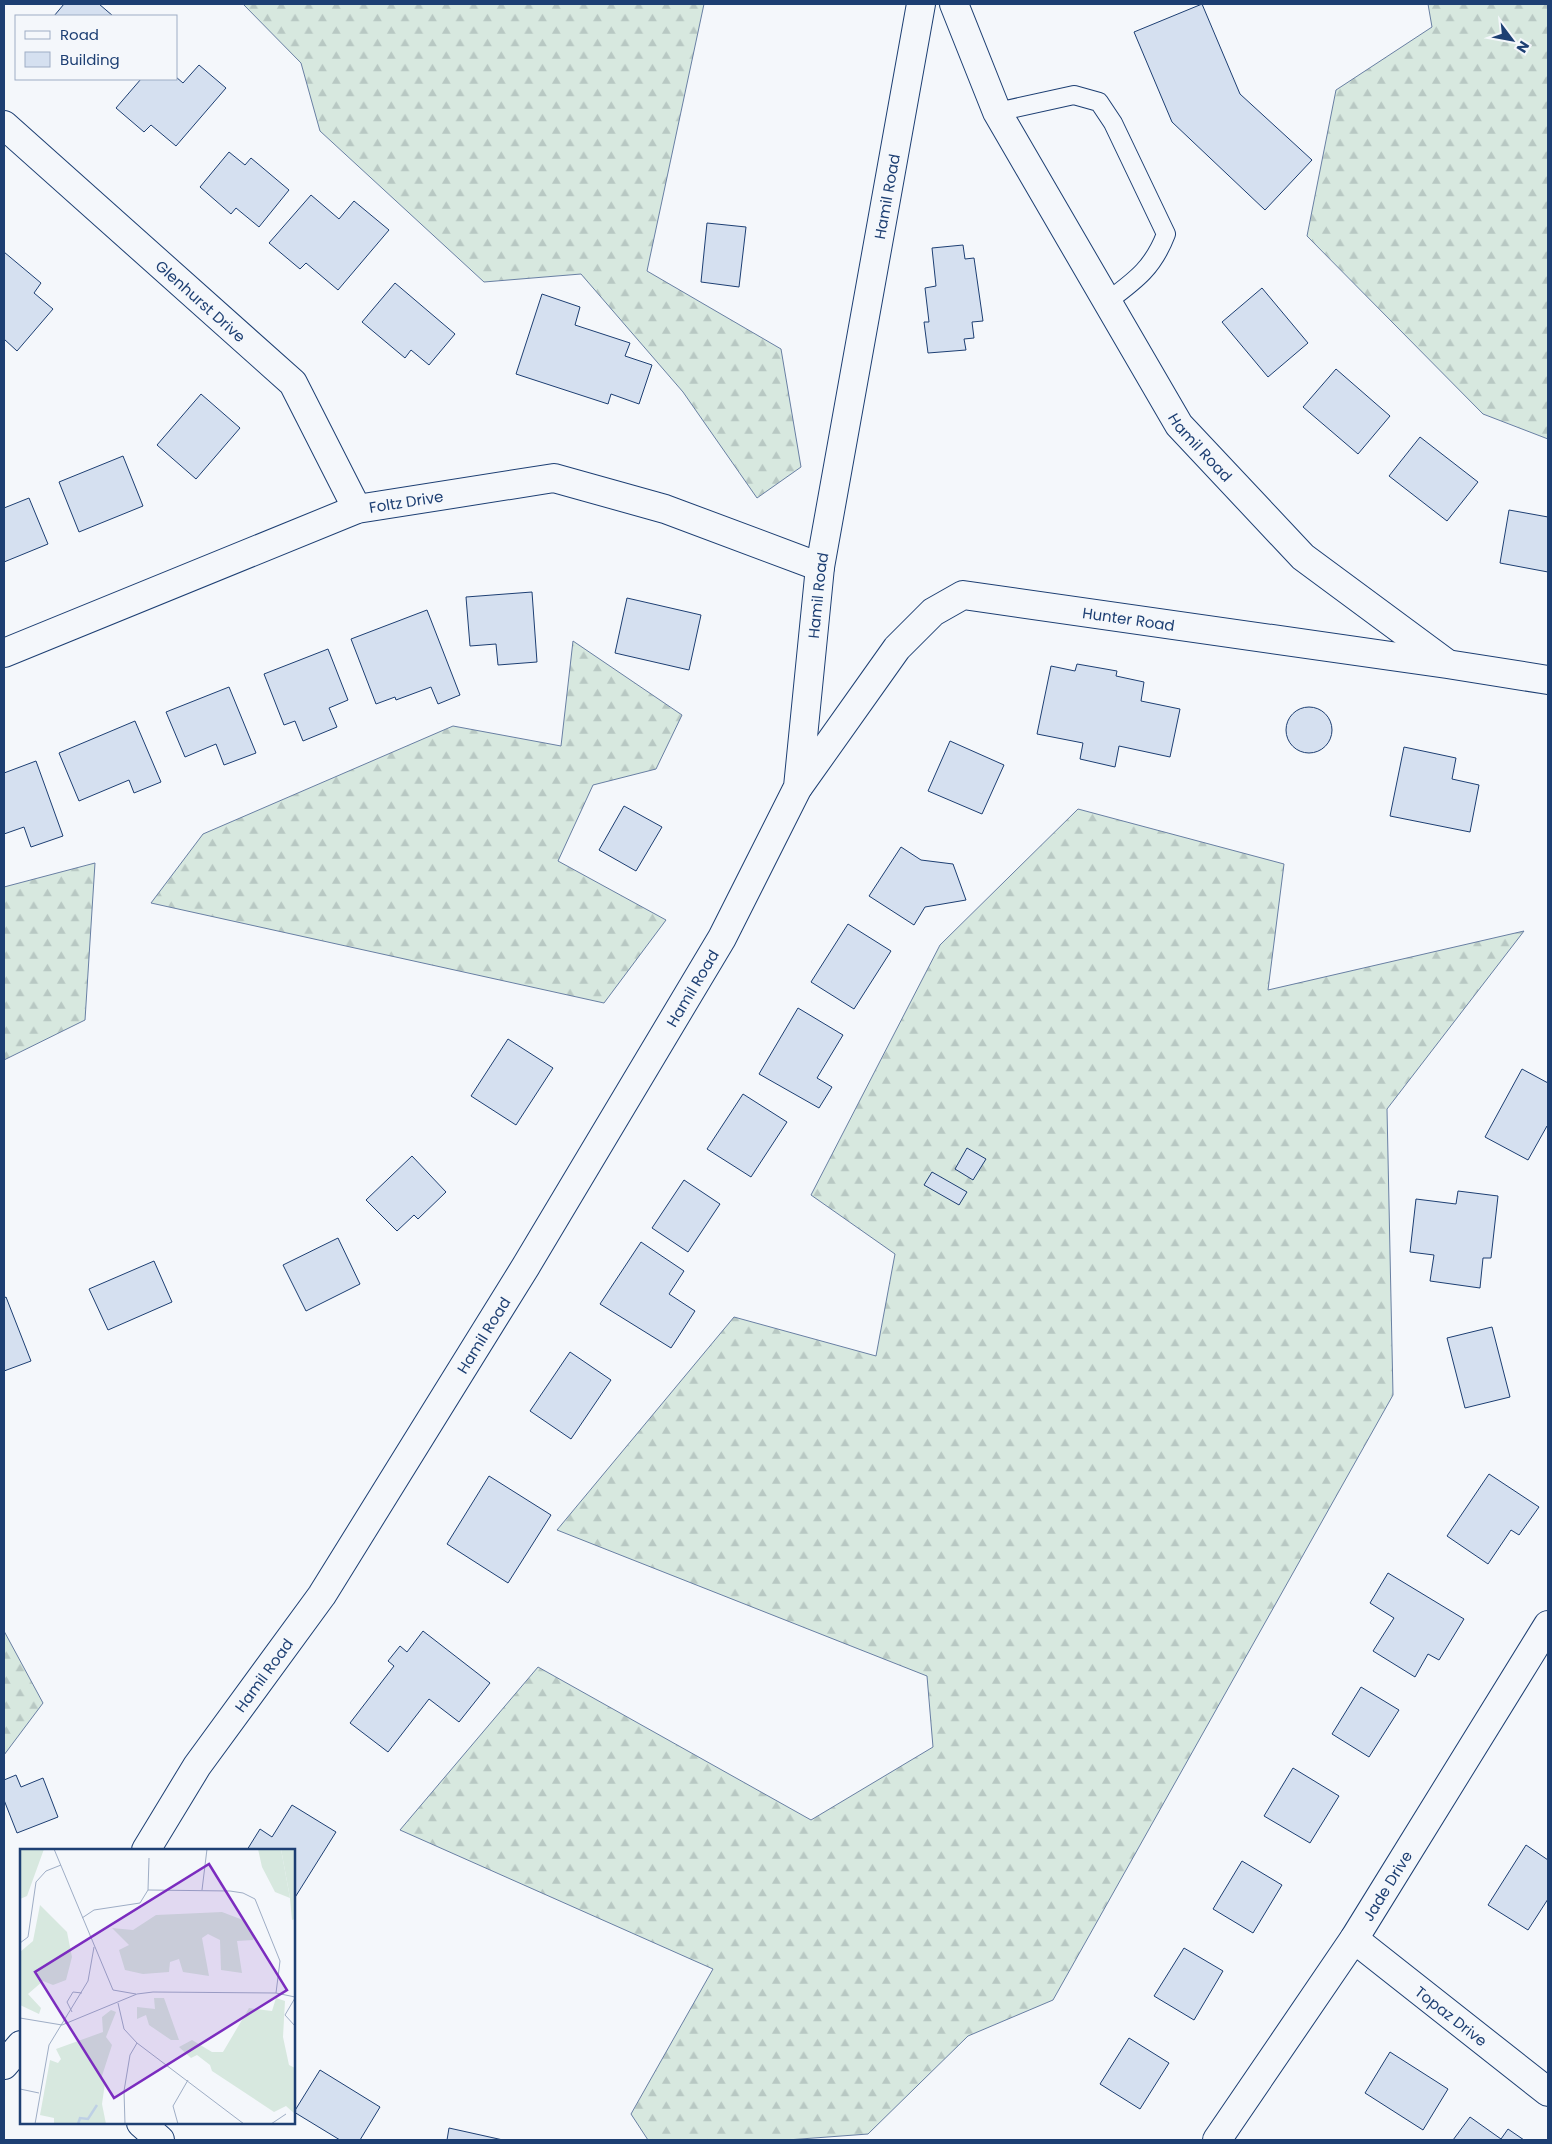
<svg xmlns="http://www.w3.org/2000/svg" width="1552" height="2144" font-family="Poppins,sans-serif">
<defs>
<pattern id="forest-firs" width="22" height="20" patternUnits="userSpaceOnUse" patternTransform="scale(1.25)"><rect width="22" height="20" fill="#d7e8df"/><path d="M5 1l3.5 6h-7zM16 11l3.5 6h-7z" fill="#b8c8c3"/></pattern>
</defs>
<rect width="100%" height="100%" fill="#f4f7fb"/>
<g fill="url(#forest-firs)" stroke="#687fa3">
<path d="M243,4H704L647,271L781,349L801,467L757,498L683,392L581,274L484,282L320,131L301,63Z"/>
<path d="M1428,4H1548V439L1483,414L1307,236L1336,90L1432,27Z"/>
<path d="M573,641L682,715L656,769L593,785L558,861L666,920L604,1003L151,903L203,834L453,726L561,746Z"/>
<path d="M1078,809L1284,864L1268,990L1524,931L1387,1109L1393,1395L1053,2000L968,2036L868,2134L787,2140H648L631,2114L713,1969L400,1830L538,1667L811,1820L933,1747L927,1676L557,1530L734,1317L876,1356L895,1254L811,1195L940,945Z"/>
<path d="M95,863L85,1020L4,1060V887Z"/>
<path d="M4,1631L43,1703L4,1755Z"/>
</g>
<g fill="#d5e0f0" stroke="#1d3f73">
<path d="M64,4H99L113,16H54Z"/>
<path d="M1202,4L1240,94L1312,160L1265,210L1172,122L1134,32Z"/>
<path d="M199,65L226,88L176,146L151,125L144,132L116,108L141,79H176V77L183,83Z"/>
<path d="M229,152L245,165L251,158L289,190L259,227L236,208L231,214L200,187Z"/>
<path d="M311,195L339,219L354,201L389,230L338,290L306,263L300,269L269,243Z"/>
<path d="M707,223L746,227L739,287L701,282Z"/>
<path d="M963,245L965,259L974,258L983,321L972,322L974,338L964,339L966,350L928,353L924,322H929L925,288L936,286L932,248Z"/>
<path d="M4,252L41,283L34,293L53,309L17,351L4,339Z"/>
<path d="M395,283L455,334L429,365L411,350L405,358L362,322Z"/>
<path d="M1262,288L1308,343L1268,377L1222,322Z"/>
<path d="M542,294L580,307L575,325L630,343L625,356L652,365L639,404L611,394L608,404L516,374Z"/>
<path d="M1336,369L1390,416L1358,454L1303,407Z"/>
<path d="M201,394L240,428L196,479L157,445Z"/>
<path d="M1420,437L1478,482L1447,521L1389,476Z"/>
<path d="M123,456L143,506L79,532L59,482Z"/>
<path d="M29,498L48,544L4,562V508Z"/>
<path d="M1509,510L1548,517V572L1500,563Z"/>
<path d="M532,592L537,662L498,665L496,644L470,646L466,597Z"/>
<path d="M627,598L701,615L689,670L615,653Z"/>
<path d="M427,610L460,695L438,704L431,687L396,700L395,697L376,704L351,639Z"/>
<path d="M328,649L348,700L329,708L337,727L303,741L295,721L284,725L264,674Z"/>
<path d="M1077,664L1117,671L1116,676L1144,682L1141,701L1180,709L1170,757L1119,746L1115,767L1080,759L1083,743L1037,734L1051,666L1075,671Z"/>
<path d="M229,687L256,753L224,765L216,744L185,757L166,712Z"/>
<circle cx="1309" cy="730" r="23"/>
<path d="M135,721L161,782L134,793L129,780L79,801L59,753Z"/>
<path d="M950,741L1004,765L982,814L928,791Z"/>
<path d="M1404,747L1456,758L1452,779L1479,785L1470,832L1390,816Z"/>
<path d="M36,761L63,836L31,847L24,827L4,834V773Z"/>
<path d="M624,806L662,827L636,871L599,850Z"/>
<path d="M901,847L921,860L953,864L966,900L925,907L914,925L869,896Z"/>
<path d="M848,924L891,951L854,1009L811,982Z"/>
<path d="M798,1008L843,1035L817,1078L832,1087L819,1108L759,1074Z"/>
<path d="M508,1039L553,1068L516,1125L471,1096Z"/>
<path d="M1522,1069L1548,1083V1127L1547,1126L1528,1160L1485,1137Z"/>
<path d="M743,1094L787,1122L751,1177L707,1149Z"/>
<path d="M967,1148L986,1159L973,1180L955,1169Z"/>
<path d="M412,1156L446,1192L418,1219L414,1215L397,1231L366,1200Z"/>
<path d="M932,1172L967,1192L959,1205L924,1185Z"/>
<path d="M684,1180L720,1204L688,1252L652,1228Z"/>
<path d="M1458,1191L1498,1196L1491,1258H1483L1480,1288L1430,1281L1434,1255L1410,1252L1416,1199L1456,1204Z"/>
<path d="M338,1238L360,1284L306,1311L283,1265Z"/>
<path d="M641,1242L684,1271L669,1294L695,1311L671,1348L600,1304Z"/>
<path d="M154,1261L172,1302L108,1330L89,1289Z"/>
<path d="M6,1297L31,1361L4,1371V1298Z"/>
<path d="M1492,1327L1510,1397L1465,1408L1447,1338Z"/>
<path d="M570,1352L611,1380L571,1439L530,1411Z"/>
<path d="M1489,1474L1539,1507L1519,1535L1511,1530L1488,1564L1447,1536Z"/>
<path d="M489,1476L551,1515L508,1583L447,1544Z"/>
<path d="M1388,1573L1464,1619L1439,1660L1428,1654L1415,1677L1373,1651L1394,1618L1370,1603Z"/>
<path d="M423,1631L490,1683L459,1722L429,1699L388,1752L350,1723L394,1666L388,1661L400,1646L407,1652Z"/>
<path d="M1361,1687L1399,1710L1369,1757L1332,1734Z"/>
<path d="M1293,1768L1339,1796L1310,1843L1264,1816Z"/>
<path d="M16,1775L21,1787L43,1778L58,1817L17,1833L4,1800V1780Z"/>
<path d="M292,1805L336,1832L294,1899V1850H247L260,1829L272,1837Z"/>
<path d="M1526,1845L1548,1860V1899L1528,1930L1488,1905Z"/>
<path d="M1242,1861L1282,1885L1253,1933L1213,1909Z"/>
<path d="M1184,1948L1223,1971L1194,2020L1154,1996Z"/>
<path d="M1129,2038L1169,2063L1140,2109L1100,2084Z"/>
<path d="M1390,2052L1448,2089L1423,2130L1365,2093Z"/>
<path d="M320,2070L380,2107L360,2140H340L294,2112Z"/>
<path d="M1470,2117L1501,2139L1508,2129L1524,2140H1453Z"/>
<path d="M449,2128L503,2140H447Z"/>
</g>
<g fill="none" stroke-linecap="round" stroke-linejoin="round">
<defs>
<path id="service" d="M997,112L1074,95L1099,102L1113,123L1166,234C1153,268 1136,280 1108,301"/>
<g id="minor">
<path id="s1" d="M4,125L293,383L357,509"/>
<path id="s2" d="M4,653L357,509L554,478L665,509L820,567"/>
<path id="s3" d="M1354,1939L1548,2092"/>
<path d="M141,2123L160,2140"/>
<path id="s4" d="M1217,2140L1354,1939L1548,1625"/>
</g>
<g id="tertiary">
<path id="s5" d="M954,4L997,112L1179,425L1303,557L1445,662"/>
<path id="s6" d="M799,786L897,648L933,612L963,595L1447,664L1548,680"/>
<path id="s7" d="M146,1850L197,1766L322,1595L526,1266L722,938L798,787L820,567L921,4"/>
<path d="M4,2065L21,2045"/>
</g>
</defs>
<use href="#service" stroke="#1d3f73" stroke-width="20"/>
<use href="#minor" stroke="#1d3f73" stroke-width="30"/>
<use href="#tertiary" stroke="#1d3f73" stroke-width="30"/>
<use href="#service" stroke="#f4f7fb" stroke-width="18"/>
<use href="#minor" stroke="#f4f7fb" stroke-width="28"/>
<use href="#tertiary" stroke="#f4f7fb" stroke-width="28"/>
</g>
<g text-anchor="middle" dominant-baseline="central" stroke-width="4" stroke-linejoin="round" paint-order="stroke">
<g font-size="15" fill="#1d3f73" stroke="#f4f7fb">
<text stroke="none"><textPath href="#s7" startOffset="1846">Hamil Road</textPath></text>
<text stroke="none"><textPath href="#s1" startOffset="264">Glenhurst Drive</textPath></text>
<text stroke="none"><textPath href="#s5" startOffset="509">Hamil Road</textPath></text>
<text stroke="none"><textPath href="#s2" startOffset="431">Foltz Drive</textPath></text>
<text stroke="none"><textPath href="#s7" startOffset="1441">Hamil Road</textPath></text>
<text stroke="none"><textPath href="#s6" startOffset="422">Hunter Road</textPath></text>
<text stroke="none"><textPath href="#s7" startOffset="1021">Hamil Road</textPath></text>
<text stroke="none"><textPath href="#s7" startOffset="616">Hamil Road</textPath></text>
<text stroke="none"><textPath href="#s7" startOffset="211">Hamil Road</textPath></text>
<text stroke="none"><textPath href="#s4" startOffset="306">Jade Drive</textPath></text>
<text stroke="none"><textPath href="#s3" startOffset="124">Topaz Drive</textPath></text>
</g>
</g>
<g transform="translate(20 1849)">
<rect width="275" height="275" fill="#f4f7fb"/>
<path d="M261,0H275V49H270Z" fill="#d7e8df"/>
<path d="M0,0H24L7,47L0,50ZM238,0H261L270,49H275V70L272,71L270,49L255,43L242,18ZM20,56L47,83L52,108L46,131L33,136L23,132L8,145L21,159L19,165L0,156V103L13,92ZM202,63L223,71L235,87L233,91L217,92L222,124L201,121L200,91L188,85L182,89L189,127L163,123L159,110L150,113L149,123L123,125L105,121L99,101L109,96L92,79L113,81L136,66ZM134,149H144L159,191H151L129,176L126,166L117,170V158L135,160ZM256,149L265,152L263,188L269,216L275,219V265L266,257L254,263L192,222L190,216L177,206L171,209L159,198L172,191L192,203H203L229,159L252,162ZM91,161L96,163L86,188L92,196L81,230L85,234L82,255L86,275H34V269L20,266L30,211L38,214L41,210L36,200L83,183L82,168Z" fill="#d7e8df"/>
<path fill="none" stroke="#bed0e5" stroke-width="2.5" d="M58,275L60,269L68,270L77,256"/>
<path fill="none" stroke="#9eadc5" stroke-width="1" d="M34,0L93,141L116,145M128,41L210,42L223,44L235,50L260,112L256,144M182,41L187,0M62,69L74,61L120,54L128,41L129,9M0,94L8,88L16,33L26,22L41,16M275,149L265,166L275,177M98,154L104,180L117,194L224,275M52,163L47,153L53,143L62,144M0,169L42,176L117,145L133,143L256,144L275,148M0,240L19,244M15,275L29,196L68,132L74,98M105,275L104,242L110,206L117,194M158,275L153,257L168,231M251,275L266,265"/>
<path fill="#7b2cbf" fill-opacity="0.15" stroke="#7b2cbf" stroke-width="2.5" d="M189,15L267,141L94,249L15,123Z"/>
<rect width="275" height="275" fill="none" stroke="#1d3f73" stroke-width="2.5"/>
</g>
<rect width="1552" height="2144" fill="none" stroke="#1d3f73" stroke-width="10"/>
<rect x="15" y="15" width="162" height="65" fill="#f4f7fb" stroke="#9eadc5"/>
<rect x="25" y="31" width="25" height="8" fill="#f4f7fb" stroke="#9eadc5"/>
<text x="60" y="40" font-size="15" fill="#1d3f73">Road</text>
<rect x="25" y="52" width="25" height="15" fill="#d5e0f0" stroke="#9eadc5"/>
<text x="60" y="65" font-size="15" fill="#1d3f73">Building</text>
<g transform="translate(1512 40) rotate(122)" stroke="#f4f7fb" stroke-width="4" paint-order="stroke">
<path d="M0-4L9 19L0 12L-9 19Z" fill="#1d3f73"/>
<text y="-8" font-size="14" font-weight="bold" text-anchor="middle" fill="#1d3f73">N</text>
</g>
</svg>
